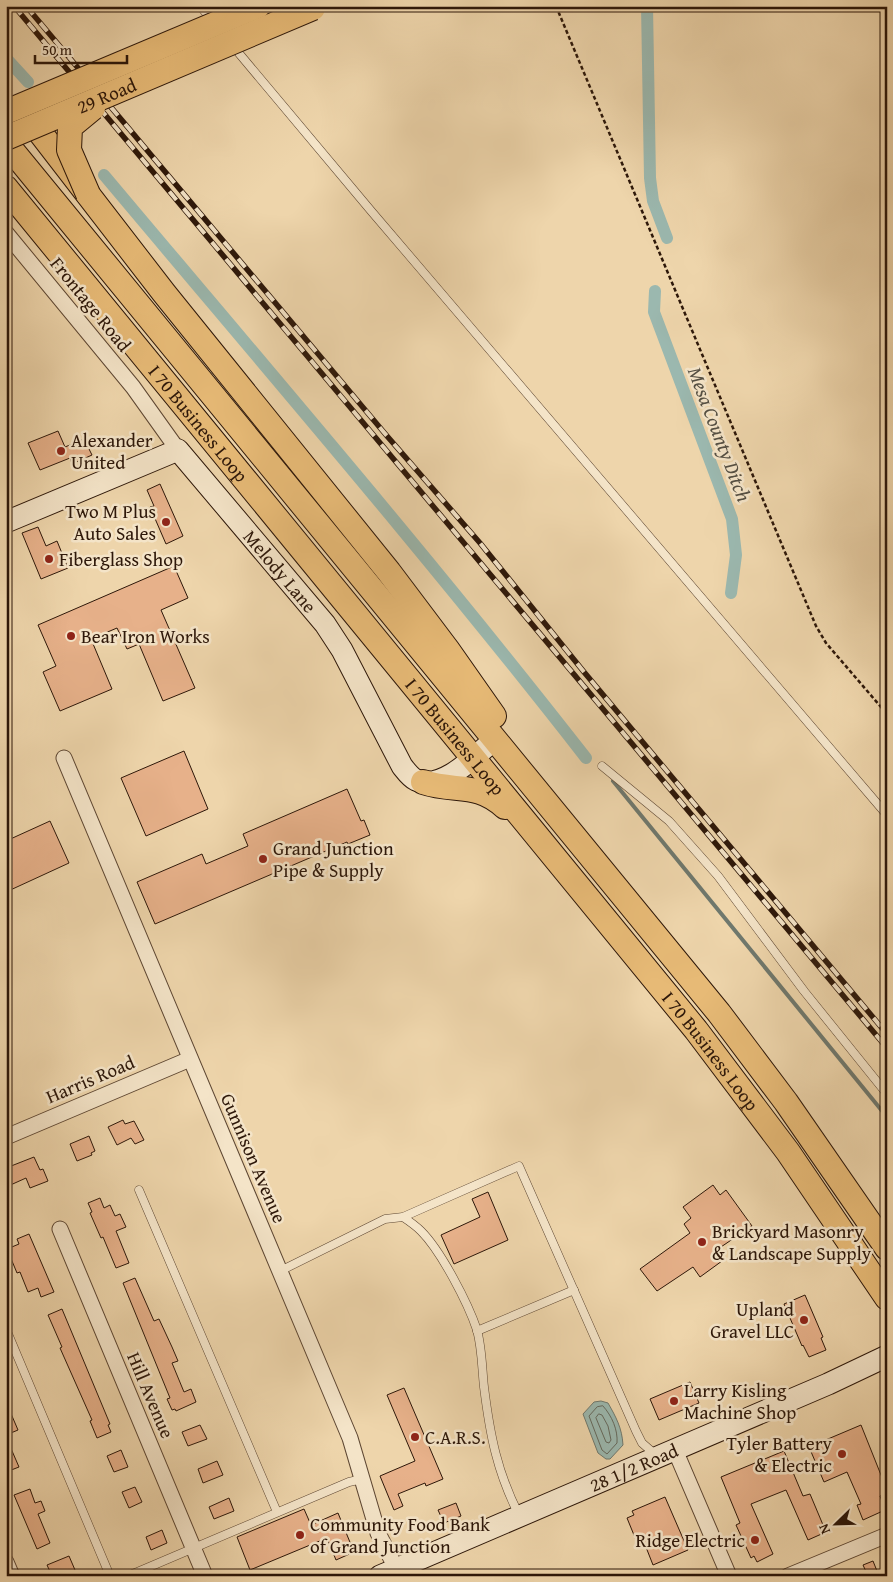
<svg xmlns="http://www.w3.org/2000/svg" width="893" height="1582" font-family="'Gentium Book Plus',serif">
<rect width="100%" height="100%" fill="#eed5ab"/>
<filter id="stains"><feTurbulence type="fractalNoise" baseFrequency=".004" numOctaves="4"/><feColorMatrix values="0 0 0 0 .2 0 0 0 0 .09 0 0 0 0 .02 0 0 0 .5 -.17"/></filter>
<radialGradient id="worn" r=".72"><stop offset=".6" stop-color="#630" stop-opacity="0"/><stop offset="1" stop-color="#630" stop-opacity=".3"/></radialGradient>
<path fill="#9bb8af" stroke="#6f786d" d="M601,1401L608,1403C616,1417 622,1428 623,1445L610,1459H606L598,1453L583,1414L594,1402Z"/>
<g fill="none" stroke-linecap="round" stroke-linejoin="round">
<g stroke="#64685c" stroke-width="1">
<path d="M603,1406C612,1416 618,1430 617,1443L607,1454L602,1450L589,1416L597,1407Z"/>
<path d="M599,1414L602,1415L608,1426L611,1440L609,1443L606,1442L596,1418Z"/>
</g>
<path stroke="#6f786d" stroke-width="4" d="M613,781L887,1117"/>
<g stroke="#9bb8af" stroke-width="12">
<path d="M647,6L650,178L653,201L667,238"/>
<path d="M6,58L28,82"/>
<path d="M104,175C266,368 431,559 586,758"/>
<path d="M655,291L654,312L732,519L736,555L731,593"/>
</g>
</g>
<g fill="#e7b18a" stroke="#2d1709">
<path d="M58,431L65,447L84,439L92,455L72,464L70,458L40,470L28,443Z"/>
<path d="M160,484L183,536L166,544L150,507L154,506L147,490Z"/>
<path d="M38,527L46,546L57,541L68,568L41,579L22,533Z"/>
<path d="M174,566L188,598L161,610L195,688L163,701L139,644L127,649L117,628L91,639L112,689L60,711L43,672L56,666L38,625Z"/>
<path d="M184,751L208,809L146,836L121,778Z"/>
<path d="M347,789L361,821L364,820L370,835L348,844L347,842L155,924L137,882L202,854L206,864L248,846L243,834Z"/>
<path d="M50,821L69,863L6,892V841Z"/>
<path d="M123,1120L125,1124L134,1121L144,1140L135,1144L131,1138L117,1145L108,1127Z"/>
<path d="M89,1136L95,1151L91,1153L92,1155L77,1161L70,1144Z"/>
<path d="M34,1157L40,1170L43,1169L48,1181L30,1188L26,1178L6,1187V1168Z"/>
<path d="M713,1185L720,1195L726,1190L752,1226L715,1251L722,1261L700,1277L693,1267L657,1291L640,1269L690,1233L684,1224L691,1218L683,1207Z"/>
<path d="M488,1192L508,1240L454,1264L441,1235L480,1217L472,1199Z"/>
<path d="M100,1198L104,1208L110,1205L115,1216L120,1214L126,1227L116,1231L129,1263L116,1268L103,1237L101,1238L90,1213L92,1212L88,1203Z"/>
<path d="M29,1234L54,1292L41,1297L38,1288L28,1292L20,1272L17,1273L7,1249L19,1244L17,1239Z"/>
<path d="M135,1278L154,1321L159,1319L172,1347L178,1361L172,1363L184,1392L191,1389L196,1402L176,1411L175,1409L172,1410L167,1399L170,1398L123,1283Z"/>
<path d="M805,1295L823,1337L821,1338L826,1350L809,1357L803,1345L802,1346L784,1304Z"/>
<path d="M62,1309L110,1424L108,1425L111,1432L97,1438L90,1421L92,1420L60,1348L62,1347L48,1315Z"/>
<path d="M690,1382L699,1403L659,1420L650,1399Z"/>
<path d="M404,1388L443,1479L426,1486L425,1483L398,1494L403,1506L394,1510L380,1476L415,1461L387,1395Z"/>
<path d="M6,1402L18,1430L6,1435Z"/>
<path d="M200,1425L207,1439L188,1446L182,1432Z"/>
<path d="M861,1425L887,1490V1493L880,1496L885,1510L863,1520L857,1505L861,1504L847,1472L824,1482L809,1447Z"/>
<path d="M6,1437L19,1467L6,1472Z"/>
<path d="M121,1450L128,1467L114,1472L107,1456Z"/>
<path d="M784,1451L803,1496L810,1494L826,1532L808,1540L786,1490L751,1504L773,1554L757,1562L754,1556L751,1558L736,1525L740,1523L721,1477Z"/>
<path d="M217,1461L223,1475L203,1483L198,1469Z"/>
<path d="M135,1487L142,1502L129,1508L122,1492Z"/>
<path d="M30,1489L35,1503L41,1501L45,1511L38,1514L50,1543L37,1549L14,1495Z"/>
<path d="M665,1497L688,1550L653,1565L642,1537L636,1540L627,1518L634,1515L632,1511Z"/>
<path d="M229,1498L234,1511L214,1519L209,1507Z"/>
<path d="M456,1503L461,1516L444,1523L438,1510Z"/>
<path d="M304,1509L311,1525L338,1513L354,1552L336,1560L327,1538L250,1570L237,1537Z"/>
<path d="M162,1530L167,1543L151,1550L146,1537Z"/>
<path d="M69,1556L75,1570L60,1576H52L47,1565Z"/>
<path d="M873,1561L879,1576H868L863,1565Z"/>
</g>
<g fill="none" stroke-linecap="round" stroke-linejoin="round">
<defs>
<g id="lane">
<path d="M200,6L214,22"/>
<path d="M232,45L372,212L887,815"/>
<path d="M602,766L669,821L718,876L804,991L887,1094"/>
<path d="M139,1190L277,1512"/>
<path d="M403,1217C409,1221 416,1226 421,1231C441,1251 468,1303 477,1330C482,1348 482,1369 484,1387C490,1435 497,1472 519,1515"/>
<path d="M280,1271L385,1219L403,1217L519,1166L636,1431L642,1443L657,1456"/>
<path d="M6,1329L110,1576"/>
<path d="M477,1331L574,1290"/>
<path d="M128,1576L349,1482L362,1479"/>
</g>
<g id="street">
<path d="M6,233L133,387L178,450"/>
<path d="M64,758L350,1438L378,1533L400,1576"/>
<path d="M6,1137L190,1059"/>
<path d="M60,1229L205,1576"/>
<path d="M675,1450L729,1576"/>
<path d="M6,1562L12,1576"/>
<path d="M788,1576L887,1535"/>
</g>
<g id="secondary">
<path id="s1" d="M6,522L178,450L325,624L342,650L402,766C406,771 410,777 416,780C442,792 476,755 495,739"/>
<path id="s2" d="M380,1576L828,1384L887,1356"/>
</g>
<g id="primary">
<path d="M22,109L164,293L389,572L447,649L494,716"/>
<path d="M6,143L719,1013L786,1102L887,1248"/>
<path id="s3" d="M6,188L696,1030L788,1152L887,1298"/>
<path d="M423,782C456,793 476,781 505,807"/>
</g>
</defs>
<use href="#lane" stroke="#5d4632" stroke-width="9"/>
<use href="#street" stroke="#5d4632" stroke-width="17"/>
<use href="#secondary" stroke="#2d1709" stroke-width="23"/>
<use href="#primary" stroke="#2d1709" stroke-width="26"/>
<path stroke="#2d1709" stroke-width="2.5" stroke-dasharray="4 2.5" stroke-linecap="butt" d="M556,6L816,626L826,643L887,714"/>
<use href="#lane" stroke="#f4e4c8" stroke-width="8"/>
<use href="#street" stroke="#f4e4c8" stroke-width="15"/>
<use href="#secondary" stroke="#f4e4c8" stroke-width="21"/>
<use href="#primary" stroke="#e7ba76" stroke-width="24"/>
<defs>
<g id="rail">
<path d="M14,6L887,1048"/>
<path d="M26,6L387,436L480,543L584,672L887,1034"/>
</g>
</defs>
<use href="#rail" stroke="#2d1709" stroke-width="5.5"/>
<use href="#rail" stroke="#f4e4c8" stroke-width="4" stroke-dasharray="11" stroke-linecap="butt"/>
<defs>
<g id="primary-bridge">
<path d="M6,112L258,6"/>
<path id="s4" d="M6,138L313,8"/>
<path d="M88,194L69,150L70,127L93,108"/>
</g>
</defs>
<use href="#primary-bridge" stroke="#2d1709" stroke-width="26" stroke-linecap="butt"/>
<use href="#primary-bridge" stroke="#e7ba76" stroke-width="24"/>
</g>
<g fill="#8f2418" stroke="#f4e4c8" stroke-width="2">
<circle cx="61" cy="451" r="5"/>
<circle cx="166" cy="522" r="5"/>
<circle cx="49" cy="559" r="5"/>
<circle cx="71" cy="636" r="5"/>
<circle cx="263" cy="859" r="5"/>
<circle cx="702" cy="1242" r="5"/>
<circle cx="804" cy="1320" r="5"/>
<circle cx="674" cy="1401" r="5"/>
<circle cx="415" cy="1437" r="5"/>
<circle cx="842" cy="1454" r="5"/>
<circle cx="300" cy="1535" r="5"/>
<circle cx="755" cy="1540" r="5"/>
</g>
<g text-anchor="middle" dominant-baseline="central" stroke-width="5" stroke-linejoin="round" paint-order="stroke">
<g font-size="19" fill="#2d1709" stroke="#f4e4c8">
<text stroke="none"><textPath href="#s4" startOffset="109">29 Road</textPath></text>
<text transform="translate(91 304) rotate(51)">Frontage Road</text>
<text stroke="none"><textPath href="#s3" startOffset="304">I 70 Business Loop</textPath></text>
<text stroke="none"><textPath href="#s1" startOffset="345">Melody Lane</textPath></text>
<text stroke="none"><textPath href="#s3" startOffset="709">I 70 Business Loop</textPath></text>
<text stroke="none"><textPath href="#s3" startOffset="1114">I 70 Business Loop</textPath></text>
<text transform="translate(90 1079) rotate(-23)">Harris Road</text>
<text transform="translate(254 1158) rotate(67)">Gunnison Avenue</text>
<text transform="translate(151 1395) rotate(67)">Hill Avenue</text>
<text stroke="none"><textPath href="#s2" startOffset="276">28 1/2 Road</textPath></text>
</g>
<g font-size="19" fill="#2d1709" stroke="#f4e4c8" text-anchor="start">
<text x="71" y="440">Alexander<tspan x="71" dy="22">United</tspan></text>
<text x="156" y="511" text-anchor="end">Two M Plus<tspan x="156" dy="22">Auto Sales</tspan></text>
<text x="59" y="559">Fiberglass Shop</text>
<text x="81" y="636">Bear Iron Works</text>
<text x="273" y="848">Grand Junction<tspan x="273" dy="22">Pipe &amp; Supply</tspan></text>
<text x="712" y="1231">Brickyard Masonry<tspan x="712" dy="22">&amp; Landscape Supply</tspan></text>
<text x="794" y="1309" text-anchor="end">Upland<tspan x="794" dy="22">Gravel LLC</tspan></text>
<text x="684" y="1390">Larry Kisling<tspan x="684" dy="22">Machine Shop</tspan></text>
<text x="425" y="1437">C.A.R.S.</text>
<text x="832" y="1443" text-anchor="end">Tyler Battery<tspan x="832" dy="22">&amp; Electric</tspan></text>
<text x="310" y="1524">Community Food Bank<tspan x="310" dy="22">of Grand Junction</tspan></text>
<text x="745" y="1540" text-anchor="end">Ridge Electric</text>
</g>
<g font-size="20" font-style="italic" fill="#544f43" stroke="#f4e4c8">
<text transform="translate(720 434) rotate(69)">Mesa County Ditch</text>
</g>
</g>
<rect width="893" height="1582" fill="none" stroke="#eed5ab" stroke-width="25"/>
<rect x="8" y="8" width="878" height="1567" fill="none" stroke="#2d1709" stroke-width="2.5"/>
<rect x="12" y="12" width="868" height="1557" fill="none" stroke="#2d1709"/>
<g transform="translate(836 1524) rotate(247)" stroke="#f4e4c8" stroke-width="4" paint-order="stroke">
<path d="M0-4L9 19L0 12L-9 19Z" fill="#2d1709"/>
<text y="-8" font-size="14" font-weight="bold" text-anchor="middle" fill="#2d1709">N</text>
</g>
<path d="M35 55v8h92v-8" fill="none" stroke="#2d1709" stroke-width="2.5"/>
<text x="42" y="55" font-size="15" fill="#2d1709" stroke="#f4e4c8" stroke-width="4" paint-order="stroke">50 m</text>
<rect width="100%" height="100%" filter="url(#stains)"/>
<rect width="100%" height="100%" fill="url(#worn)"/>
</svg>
